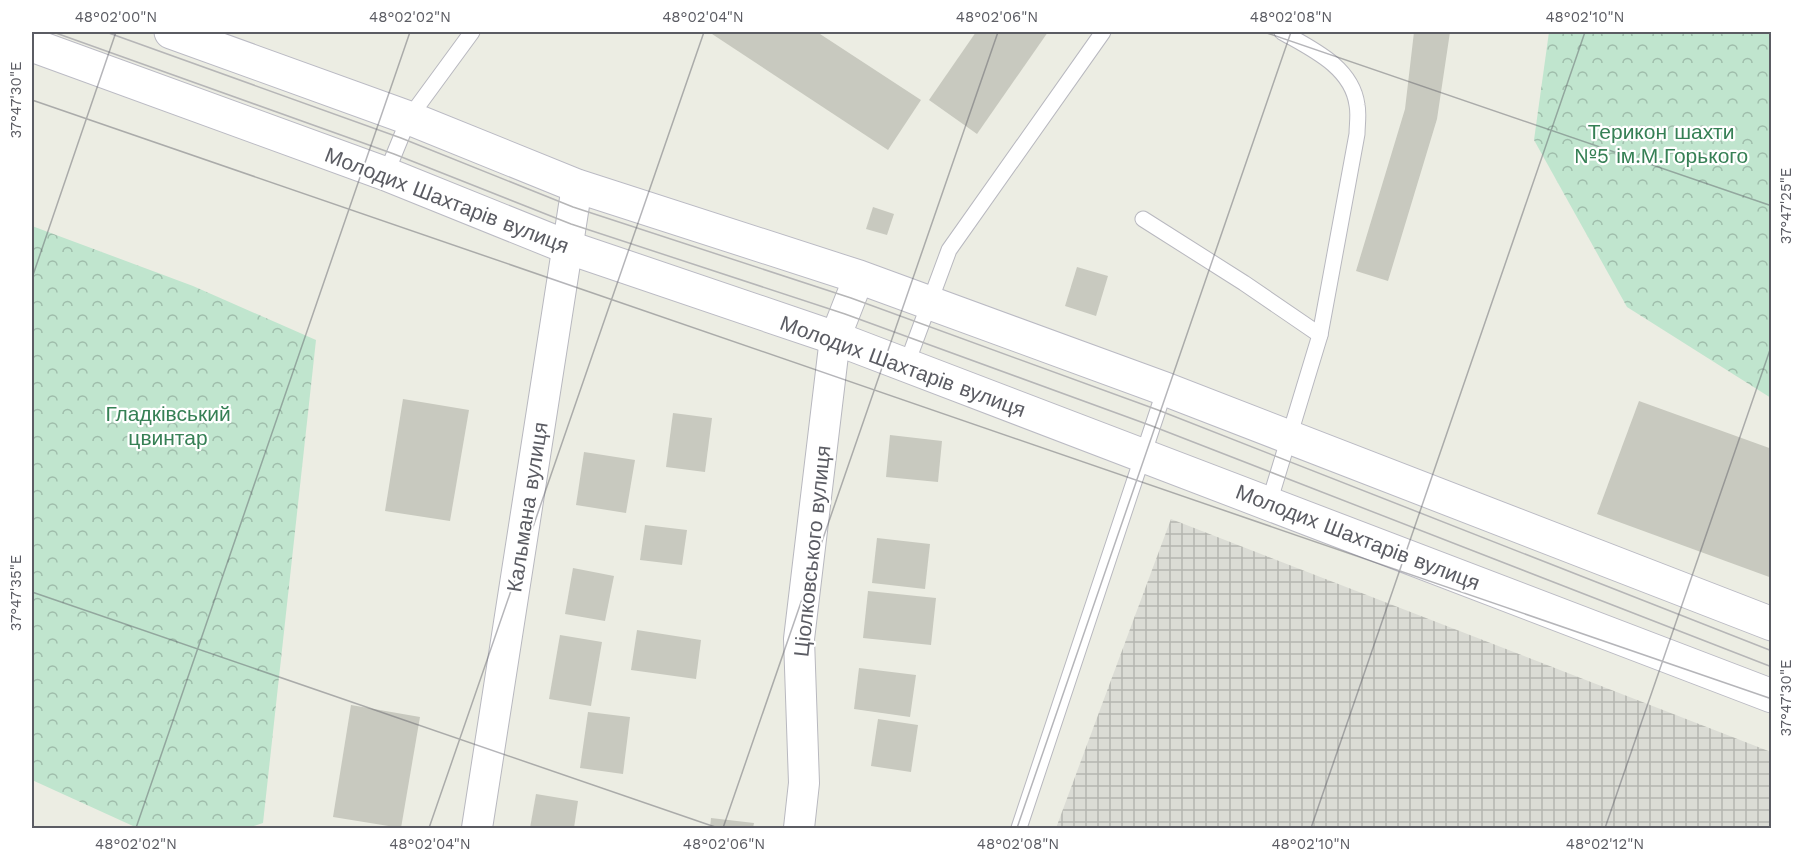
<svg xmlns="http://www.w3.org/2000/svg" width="1803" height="860" font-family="'Work Sans',sans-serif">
<defs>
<pattern id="industrial-grid" width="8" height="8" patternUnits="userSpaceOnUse" patternTransform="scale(1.5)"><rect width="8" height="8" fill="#dbdcd5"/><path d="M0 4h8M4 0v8" fill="none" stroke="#b5b6b0"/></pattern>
<pattern id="forest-crowns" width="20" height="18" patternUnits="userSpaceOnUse" patternTransform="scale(1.5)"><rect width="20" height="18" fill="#c0e5ce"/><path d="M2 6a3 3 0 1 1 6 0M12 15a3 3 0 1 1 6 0" fill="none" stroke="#9fbdab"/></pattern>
</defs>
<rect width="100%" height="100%" fill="#ecede3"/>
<path fill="url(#industrial-grid)" d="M1171,519L1771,752V828H1056Z"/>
<g fill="url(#forest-crowns)">
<path d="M1549,32H1771V398L1627,307L1534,140Z"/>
<path d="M32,226L193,286L316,340L263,823L248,828H145L133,826L32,780Z"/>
</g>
<g fill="#c8c9bf">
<path d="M709,32H817L921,100L888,150Z"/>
<path d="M976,32H1048L977,134L929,100Z"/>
<path d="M1414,32H1450L1437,119L1388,281L1356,271L1405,109Z"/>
<path d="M873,207L894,214L887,235L866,229Z"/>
<path d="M1077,267L1108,276L1096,316L1065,306Z"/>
<path d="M403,399L469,410L450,521L385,511Z"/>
<path d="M1639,401L1772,449V578L1597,514Z"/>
<path d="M673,413L712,418L705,472L666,467Z"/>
<path d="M890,435L942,441L938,482L886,477Z"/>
<path d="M584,452L635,460L626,513L576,505Z"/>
<path d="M645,525L687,530L682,565L640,560Z"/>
<path d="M877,538L930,544L925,589L872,583Z"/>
<path d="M573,568L614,576L605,621L565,614Z"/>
<path d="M868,591L936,598L931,645L863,638Z"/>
<path d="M637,630L701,640L696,679L631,670Z"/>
<path d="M560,635L602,642L591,706L549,699Z"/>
<path d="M859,668L916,675L910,717L854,709Z"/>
<path d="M351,705L420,717L401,828L333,817Z"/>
<path d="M588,712L630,717L623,774L580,768Z"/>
<path d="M878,719L918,725L911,772L871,766Z"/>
<path d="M536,794L578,801L574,828H530Z"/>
<path d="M711,818L754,823L753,828H710Z"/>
</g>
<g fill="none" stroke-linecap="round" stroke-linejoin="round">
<defs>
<g id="service">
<path d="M1282,32C1312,49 1352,67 1357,105C1359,114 1357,125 1357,134L1320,335"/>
<path d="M386,174L409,118L472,32"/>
<path d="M1143,219L1244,283L1320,335L1269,503"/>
<path d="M906,366L949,250L1103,32"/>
<path d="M1019,828L1165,389"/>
</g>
<g id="minor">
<path d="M477,828L577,186"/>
<path d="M799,828L804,783L799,639L835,338L859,277"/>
</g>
<g id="secondary">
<path d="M171,32L409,118L577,186L859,277L1165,389L1772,624"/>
<path d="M32,45L386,174L567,247L835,338L1772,696"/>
</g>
</defs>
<use href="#service" stroke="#b8b8bf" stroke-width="17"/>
<use href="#minor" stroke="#b8b8bf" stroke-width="32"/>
<use href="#secondary" stroke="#bbbbc4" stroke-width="35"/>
<use href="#service" stroke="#fff" stroke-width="15"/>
<use href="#minor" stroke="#fff" stroke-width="30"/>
<use href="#secondary" stroke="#fff" stroke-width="33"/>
<g stroke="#b6b6b7" stroke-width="1.5">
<path d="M53,32L394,154L571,224L845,314L1152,426L1772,667"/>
<path d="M106,32L401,138L573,207L851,298L1158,410L1772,651"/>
</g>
</g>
<path fill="none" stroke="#5b5c63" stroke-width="1.5" stroke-opacity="0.45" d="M1264,32L1772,206M32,100L1772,699M32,278L116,32M32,592L718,828M136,828L410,32M429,828L704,32M723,828L998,32M1017,828L1291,32M1311,828L1585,32M1605,828L1772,344"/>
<g text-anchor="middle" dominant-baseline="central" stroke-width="4.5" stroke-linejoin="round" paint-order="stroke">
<g font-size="21" fill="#368055" stroke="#fff">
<text x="1661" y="131">Терикон шахти<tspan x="1661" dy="24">№5 ім.М.Горького</tspan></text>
<text x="168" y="413">Гладківський<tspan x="168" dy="24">цвинтар</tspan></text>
</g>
<g font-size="21" fill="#5b5c63" stroke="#fff">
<text transform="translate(447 200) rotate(21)">Молодих Шахтарів вулиця</text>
<text transform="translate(903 366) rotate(20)">Молодих Шахтарів вулиця</text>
<text transform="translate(527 507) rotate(-81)">Кальмана вулиця</text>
<text transform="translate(1358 537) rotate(21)">Молодих Шахтарів вулиця</text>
<text transform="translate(812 551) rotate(-84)">Ціолковського вулиця</text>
</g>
</g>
<rect width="1803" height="860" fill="none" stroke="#ffffff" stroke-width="66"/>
<rect x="33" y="33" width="1737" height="794" fill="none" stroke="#5b5c63" stroke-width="2"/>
<g font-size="15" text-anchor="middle" fill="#5b5c63">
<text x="116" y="22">48°02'00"N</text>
<text x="410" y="22">48°02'02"N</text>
<text x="703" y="22">48°02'04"N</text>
<text x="997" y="22">48°02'06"N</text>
<text x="1291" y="22">48°02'08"N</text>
<text x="1585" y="22">48°02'10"N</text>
<text transform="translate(16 100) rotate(-90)" y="5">37°47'30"E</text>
<text transform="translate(1786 206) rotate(-90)" y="5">37°47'25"E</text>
<text transform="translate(16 593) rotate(-90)" y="5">37°47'35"E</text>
<text transform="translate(1786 698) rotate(-90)" y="5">37°47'30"E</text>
<text x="136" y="849">48°02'02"N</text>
<text x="430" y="849">48°02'04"N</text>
<text x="724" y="849">48°02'06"N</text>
<text x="1018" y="849">48°02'08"N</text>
<text x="1311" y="849">48°02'10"N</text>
<text x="1605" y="849">48°02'12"N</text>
</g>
</svg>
